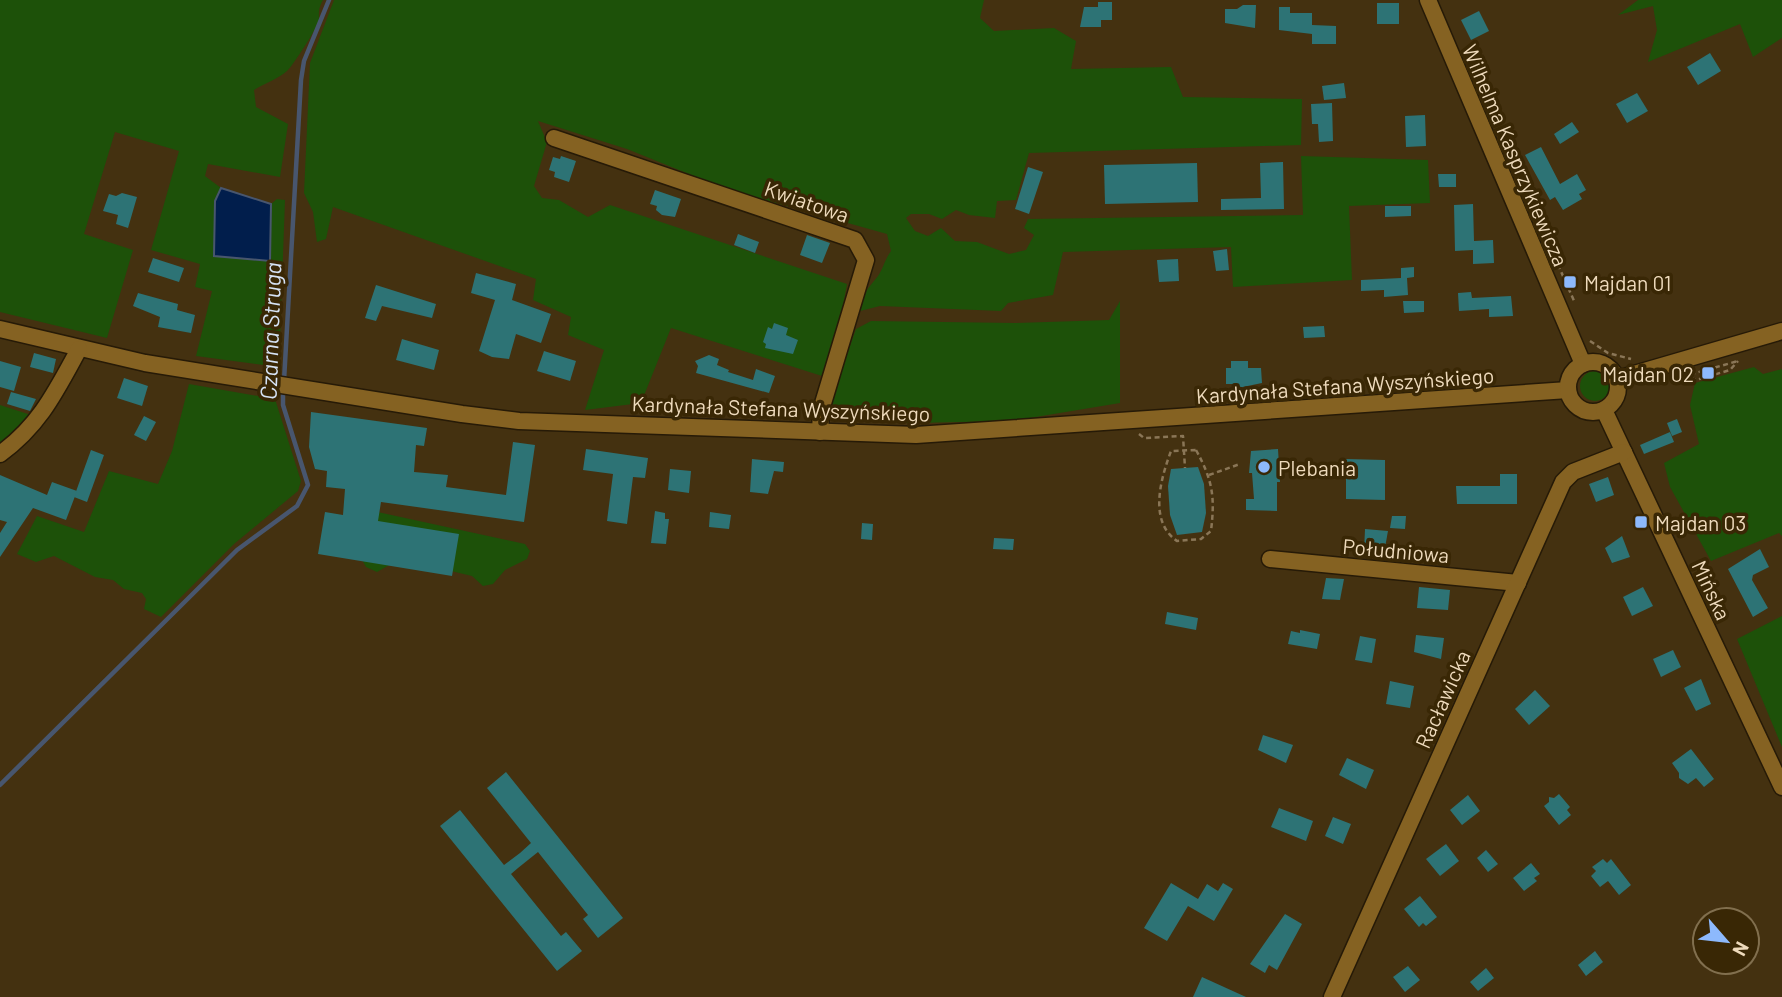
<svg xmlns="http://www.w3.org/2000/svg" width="1782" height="997" font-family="Barlow,sans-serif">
<rect width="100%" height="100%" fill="#443110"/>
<g fill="#1d5109">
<path d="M0,0H323C318,9 319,12 319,20C318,27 292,67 287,71C280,78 263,84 254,90L256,107L288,124L280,177L208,164L205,176L221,188L215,201L214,256L270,261L271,204L277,199L285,200L279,367L196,356L212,291L195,287L200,264L151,250L179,151L115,132L84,234L133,250L107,338L0,312Z"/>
<path d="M334,0H984L980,18L994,31L1054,28L1076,41L1071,69L1171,67L1183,97L1302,99L1301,145L1029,153L1016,200L997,201L995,218L969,215L956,210L942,219L929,214H911L906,218L915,231L928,236L941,228L955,241L977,242L1009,254L1026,250L1034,235L1024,228L1028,219L1303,215L1301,156L1428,160L1430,203L1349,206L1352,280L1233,287L1231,247L1063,252L1053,295L1008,303L1001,311L880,306L860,311C861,294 868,289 878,276C883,269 885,259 891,251L887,234L726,189L627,149L538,121L547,142L534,186L542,198L559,200L588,217L610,205L847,284L842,311L822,376L671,328L641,403L585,410L604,350L568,335L571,317L533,300L536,279L333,207L326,239L317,242L313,212L304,193L310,63Z"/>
<path d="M1638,0H1782V38L1753,57L1740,24L1648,62L1657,30L1653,6L1618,15Z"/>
<path d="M1120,301V403L1011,421L913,423L824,419L856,329L871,321L1015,323L1109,320Z"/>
<path d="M1754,367L1763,374L1782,369V536L1779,533L1711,561L1670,487L1664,463L1699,444L1690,405L1695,383Z"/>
<circle cx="1595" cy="386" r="15"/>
<path d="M189,384L275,399L301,481L298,491L234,544L161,617L144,609L146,599L142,593L124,589L113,580L95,577L54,556L36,562L17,554L37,516L84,532L109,471L158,484L172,451Z"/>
<path d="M0,405L31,415L0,444Z"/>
<path d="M373,511L525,544L530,551L527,559L505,570L493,584L483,586L472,576L400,559L377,572L366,567L361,558Z"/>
<path d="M1782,616V747L1737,639Z"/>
</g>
<path fill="#011e4c" stroke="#48566e" stroke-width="2" d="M221,188L271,204L270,261L214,256L215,201Z"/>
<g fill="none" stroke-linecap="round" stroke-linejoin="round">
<g stroke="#48566e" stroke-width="4.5">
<path d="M284,381L301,80L304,61L329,0"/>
<path d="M0,785L237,550L297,506L308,485L283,405V390"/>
</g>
</g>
<g fill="#2d7375">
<path d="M1098,2H1112V20H1101V27H1080L1084,7H1098Z"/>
<rect x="1377" y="3" width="22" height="21"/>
<path d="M1243,5H1256L1255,28L1225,23V9H1237Z"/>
<path d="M1279,7H1290V13H1312V34L1279,30Z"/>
<path d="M1479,11L1489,31L1471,40L1461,20Z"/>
<path d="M1312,25L1336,26V44H1312Z"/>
<path d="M1710,53L1721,71L1698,85L1687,67Z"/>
<path d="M1344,83L1346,98L1324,100L1322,86Z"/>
<path d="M1637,93L1648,111L1627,123L1616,104Z"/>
<path d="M1332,103L1333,141L1319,142L1318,124H1312L1311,104Z"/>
<path d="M1425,115L1426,146L1406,147L1405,116Z"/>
<path d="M1572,122L1579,132L1560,144L1554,134Z"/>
<path d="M1541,147L1560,184L1577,174L1586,190L1579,194L1582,199L1563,210L1555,197L1550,200L1525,155Z"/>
<path d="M561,156L576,161L569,182L554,177L555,172L549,170L553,157L560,159Z"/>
<path d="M1283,162L1284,209L1221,210V199L1261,198L1260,163Z"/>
<path d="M1197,163L1198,202L1105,204L1104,165Z"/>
<path d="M1028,167L1043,172L1029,214L1015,209Z"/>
<path d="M1438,174H1456V187H1439Z"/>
<path d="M655,190L681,199L675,217L662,215L656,210L657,206L650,204Z"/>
<path d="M122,193L137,197L128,228L116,224L118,215L103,211L109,194L116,196Z"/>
<path d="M1473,204L1474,241L1493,240L1494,263L1473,264V250L1455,251L1454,205Z"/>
<path d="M1385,206H1411V216L1385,217Z"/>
<path d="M738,234L759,242L755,253L734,245Z"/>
<path d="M807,235L830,243L822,263L800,255Z"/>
<path d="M1227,249L1229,270L1216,271L1213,251Z"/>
<path d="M153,258L184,268L179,282L148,272Z"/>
<path d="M1178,259L1179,281L1159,282L1157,260Z"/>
<path d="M1414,267V277L1407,278L1408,295L1384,297V290L1361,291V280L1401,278V268Z"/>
<path d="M476,273L516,284L512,300L551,314L541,343L516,334L509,359L492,357L479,351L495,300L471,293Z"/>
<path d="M376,285L436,304L432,318L382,306L376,321L365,318Z"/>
<path d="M1471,292L1472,298L1511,296L1513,316L1489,317V309L1459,311L1458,293Z"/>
<path d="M138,293L178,304L177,310L195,315L191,333L158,327L160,317L133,306Z"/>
<path d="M1403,301H1424V312L1404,313Z"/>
<path d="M774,323L788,328L786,335L798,340L793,354L765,348L766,344L763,342L768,327L772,329Z"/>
<path d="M1324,326L1325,337L1304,338L1303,327Z"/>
<path d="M402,339L439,350L434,370L396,360Z"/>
<path d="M544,351L576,361L570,381L537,371Z"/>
<path d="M34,353L56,359L53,373L30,367Z"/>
<path d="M709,355L719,359L717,365L729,370L728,372L753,380L756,369L775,376L769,393L696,373L698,366L695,361Z"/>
<path d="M0,361L21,367L14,391L0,387Z"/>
<path d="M1231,361H1248V368H1261L1262,383L1233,389L1232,384H1226V368H1231Z"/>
<path d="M124,378L148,386L142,406L117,398Z"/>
<path d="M11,392L36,399L30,411L7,404Z"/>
<path d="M311,412L427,428L424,446L416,445L414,472L448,475L446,487L506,495L513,442L535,445L524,522L381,502L378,521L459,534L452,576L318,554L325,512L343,515L345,489L326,487L327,471L315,469L309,447Z"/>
<path d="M144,416L156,422L146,441L134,435Z"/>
<path d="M1677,419L1682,432L1672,436L1667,423Z"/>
<path d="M1670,432L1674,442L1644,454L1640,445Z"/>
<path d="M586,449L648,458L645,478L633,477L627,524L607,521L613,474L583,470Z"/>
<path d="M1278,449L1280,482H1277V511L1246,510V499H1254L1252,473H1249L1251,451Z"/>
<path d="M91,450L104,455L87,502L74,497Z"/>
<path d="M752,459L784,462L783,472L774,471L768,494L750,492Z"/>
<path d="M1346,459L1385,460V500L1346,499Z"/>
<path d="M1198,467L1204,484L1206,513L1202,532L1177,535L1170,515L1168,486L1171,469Z"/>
<path d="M670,469L691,471L689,493L668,490Z"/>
<path d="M1500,474H1517V504H1457L1456,486H1500Z"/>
<path d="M0,475L47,495L52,482L77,491L66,520L33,508L0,557V533L7,522L0,520Z"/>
<path d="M1608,477L1614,495L1596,502L1589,484Z"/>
<path d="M655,511L665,513V519H669L666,544L651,543Z"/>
<path d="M710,512L731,515L729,529L709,527Z"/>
<path d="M1392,516H1406L1405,529L1390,528Z"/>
<path d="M862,523L873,524L872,540L861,539Z"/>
<path d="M1365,529L1388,531L1384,553L1364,552Z"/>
<path d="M1622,536L1630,557L1612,563L1605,548Z"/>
<path d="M994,538L1014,539L1013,550L993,549Z"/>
<path d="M1760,549L1769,567L1753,575L1752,580L1768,608L1753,617L1728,569Z"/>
<path d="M1326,578L1344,579L1340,600L1322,599Z"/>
<path d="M1419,587L1450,590L1448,610L1417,608Z"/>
<path d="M1643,587L1653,606L1632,616L1623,597Z"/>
<path d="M1167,612L1198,618L1196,630L1165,624Z"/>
<path d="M1300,630L1320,634L1317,649L1288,644L1291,631L1300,633Z"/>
<path d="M1416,635L1444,638L1441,659L1414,652Z"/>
<path d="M1360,636L1376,639L1372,663L1355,660Z"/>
<path d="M1673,650L1681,667L1661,677L1653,659Z"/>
<path d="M1701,679L1711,704L1696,711L1684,688Z"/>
<path d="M1390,681L1414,686L1410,708L1386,704Z"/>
<path d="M1535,690L1550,706L1529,725L1515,709Z"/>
<path d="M1263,735L1293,745L1286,763L1258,750Z"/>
<path d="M1691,749L1714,779L1704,787L1696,778L1688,784L1679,778V773L1672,763Z"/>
<path d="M1347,758L1374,770L1366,789L1339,775Z"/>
<path d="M506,772L623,918L598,938L583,919L588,915L538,852L518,868L511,874L561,936L566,932L582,951L557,971L440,826L460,810L504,865L520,853L531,843L487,788Z"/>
<path d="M1559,794L1570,807L1567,810L1571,815L1559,825L1544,806L1549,802V797L1554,798Z"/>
<path d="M1468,795L1480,811L1462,825L1450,810Z"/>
<path d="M1279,808L1313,821L1306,841L1271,827Z"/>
<path d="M1333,817L1351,824L1343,844L1325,836Z"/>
<path d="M1446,844L1459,861L1440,876L1426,859Z"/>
<path d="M1486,850L1498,864L1488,872L1477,858Z"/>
<path d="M1603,859L1607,863L1611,859L1631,885L1619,895L1608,881L1600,887L1591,876L1596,871L1592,867Z"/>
<path d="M1531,863L1540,874L1534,878L1537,881L1524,891L1513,878Z"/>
<path d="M1171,883L1198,899L1207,884L1218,891L1223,883L1233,889L1214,921L1188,906L1167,941L1144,928Z"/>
<path d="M1420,896L1437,917L1426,926L1423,923L1419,927L1404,909Z"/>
<path d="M1285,914L1302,924L1277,970L1269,965L1265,973L1250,964Z"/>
<path d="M1595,951L1603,962L1586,976L1578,965Z"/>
<path d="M1408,966L1420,980L1405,992L1393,977Z"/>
<path d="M1486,968L1494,978L1478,991L1470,982Z"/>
<path d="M1202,977L1246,997H1193Z"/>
</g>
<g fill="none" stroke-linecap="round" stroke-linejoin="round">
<defs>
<g id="minor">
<path d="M1428,0L1583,364"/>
<path d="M554,138L855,240L866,260L821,410L820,432"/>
<path d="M0,329L145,363L462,414L519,421L634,425L916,435L1568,390"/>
<circle cx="1593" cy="387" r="25"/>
<path d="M1617,379L1782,331"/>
<path d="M1604,410L1782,787"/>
<path d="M0,454C40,425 56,391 79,349"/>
<path d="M1270,559L1518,583"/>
<path d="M1332,997L1563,482L1573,472L1624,452"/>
</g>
</defs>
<use href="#minor" stroke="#261a07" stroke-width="19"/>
<g stroke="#8a7657" stroke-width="2.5" stroke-dasharray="5 3.5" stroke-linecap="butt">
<path d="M1551,249L1575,303"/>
<path d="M1590,341L1608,353L1631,359"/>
<path d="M1691,378L1696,380L1730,370L1738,361"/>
<path d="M1674,379L1738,361"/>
<path d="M1139,434L1144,438L1183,436L1185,468"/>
<path d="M1196,450C1213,481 1215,497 1211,531L1201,539L1177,541C1148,521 1161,478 1171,451Z"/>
<path d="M1209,475L1240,464"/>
</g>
<use href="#minor" stroke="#856222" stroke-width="16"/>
</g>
<g fill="#8db9fc" stroke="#392705" stroke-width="2.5">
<rect x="1563" y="275" width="14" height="14" rx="3.5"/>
<rect x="1701" y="366" width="14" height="14" rx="3.5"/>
<circle cx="1264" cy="467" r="7"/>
<rect x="1634" y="515" width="14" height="14" rx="3.5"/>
</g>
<g text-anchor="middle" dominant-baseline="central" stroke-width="7" stroke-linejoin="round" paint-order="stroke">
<g font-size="21" fill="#eedabc" stroke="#392705">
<text transform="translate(1516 155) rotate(67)">Wilhelma Kasprzykiewicza</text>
<text transform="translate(807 201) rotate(19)">Kwiatowa</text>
<text transform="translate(1345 385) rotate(-4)">Kardynała Stefana Wyszyńskiego</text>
<text transform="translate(781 408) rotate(2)">Kardynała Stefana Wyszyńskiego</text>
<text transform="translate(1396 550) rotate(5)">Południowa</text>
<text transform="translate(1712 590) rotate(65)">Mińska</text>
<text transform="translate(1442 699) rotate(-66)">Racławicka</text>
</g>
<g font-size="21" fill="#eedabc" stroke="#392705" text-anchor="start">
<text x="1584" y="282">Majdan 01</text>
<text x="1694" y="373" text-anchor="end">Majdan 02</text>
<text x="1278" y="467">Plebania</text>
<text x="1655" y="522">Majdan 03</text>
</g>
<g font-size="23" font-style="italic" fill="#d6e3f5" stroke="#392705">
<text transform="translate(270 331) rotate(-88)">Czarna Struga</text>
</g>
</g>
<g transform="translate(1726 941) rotate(118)"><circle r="33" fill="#392705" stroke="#816f4e" stroke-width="2"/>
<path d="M0-5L12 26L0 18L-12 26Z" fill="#8db9fc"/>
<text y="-10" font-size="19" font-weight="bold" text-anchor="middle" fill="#eedabc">N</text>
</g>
</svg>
